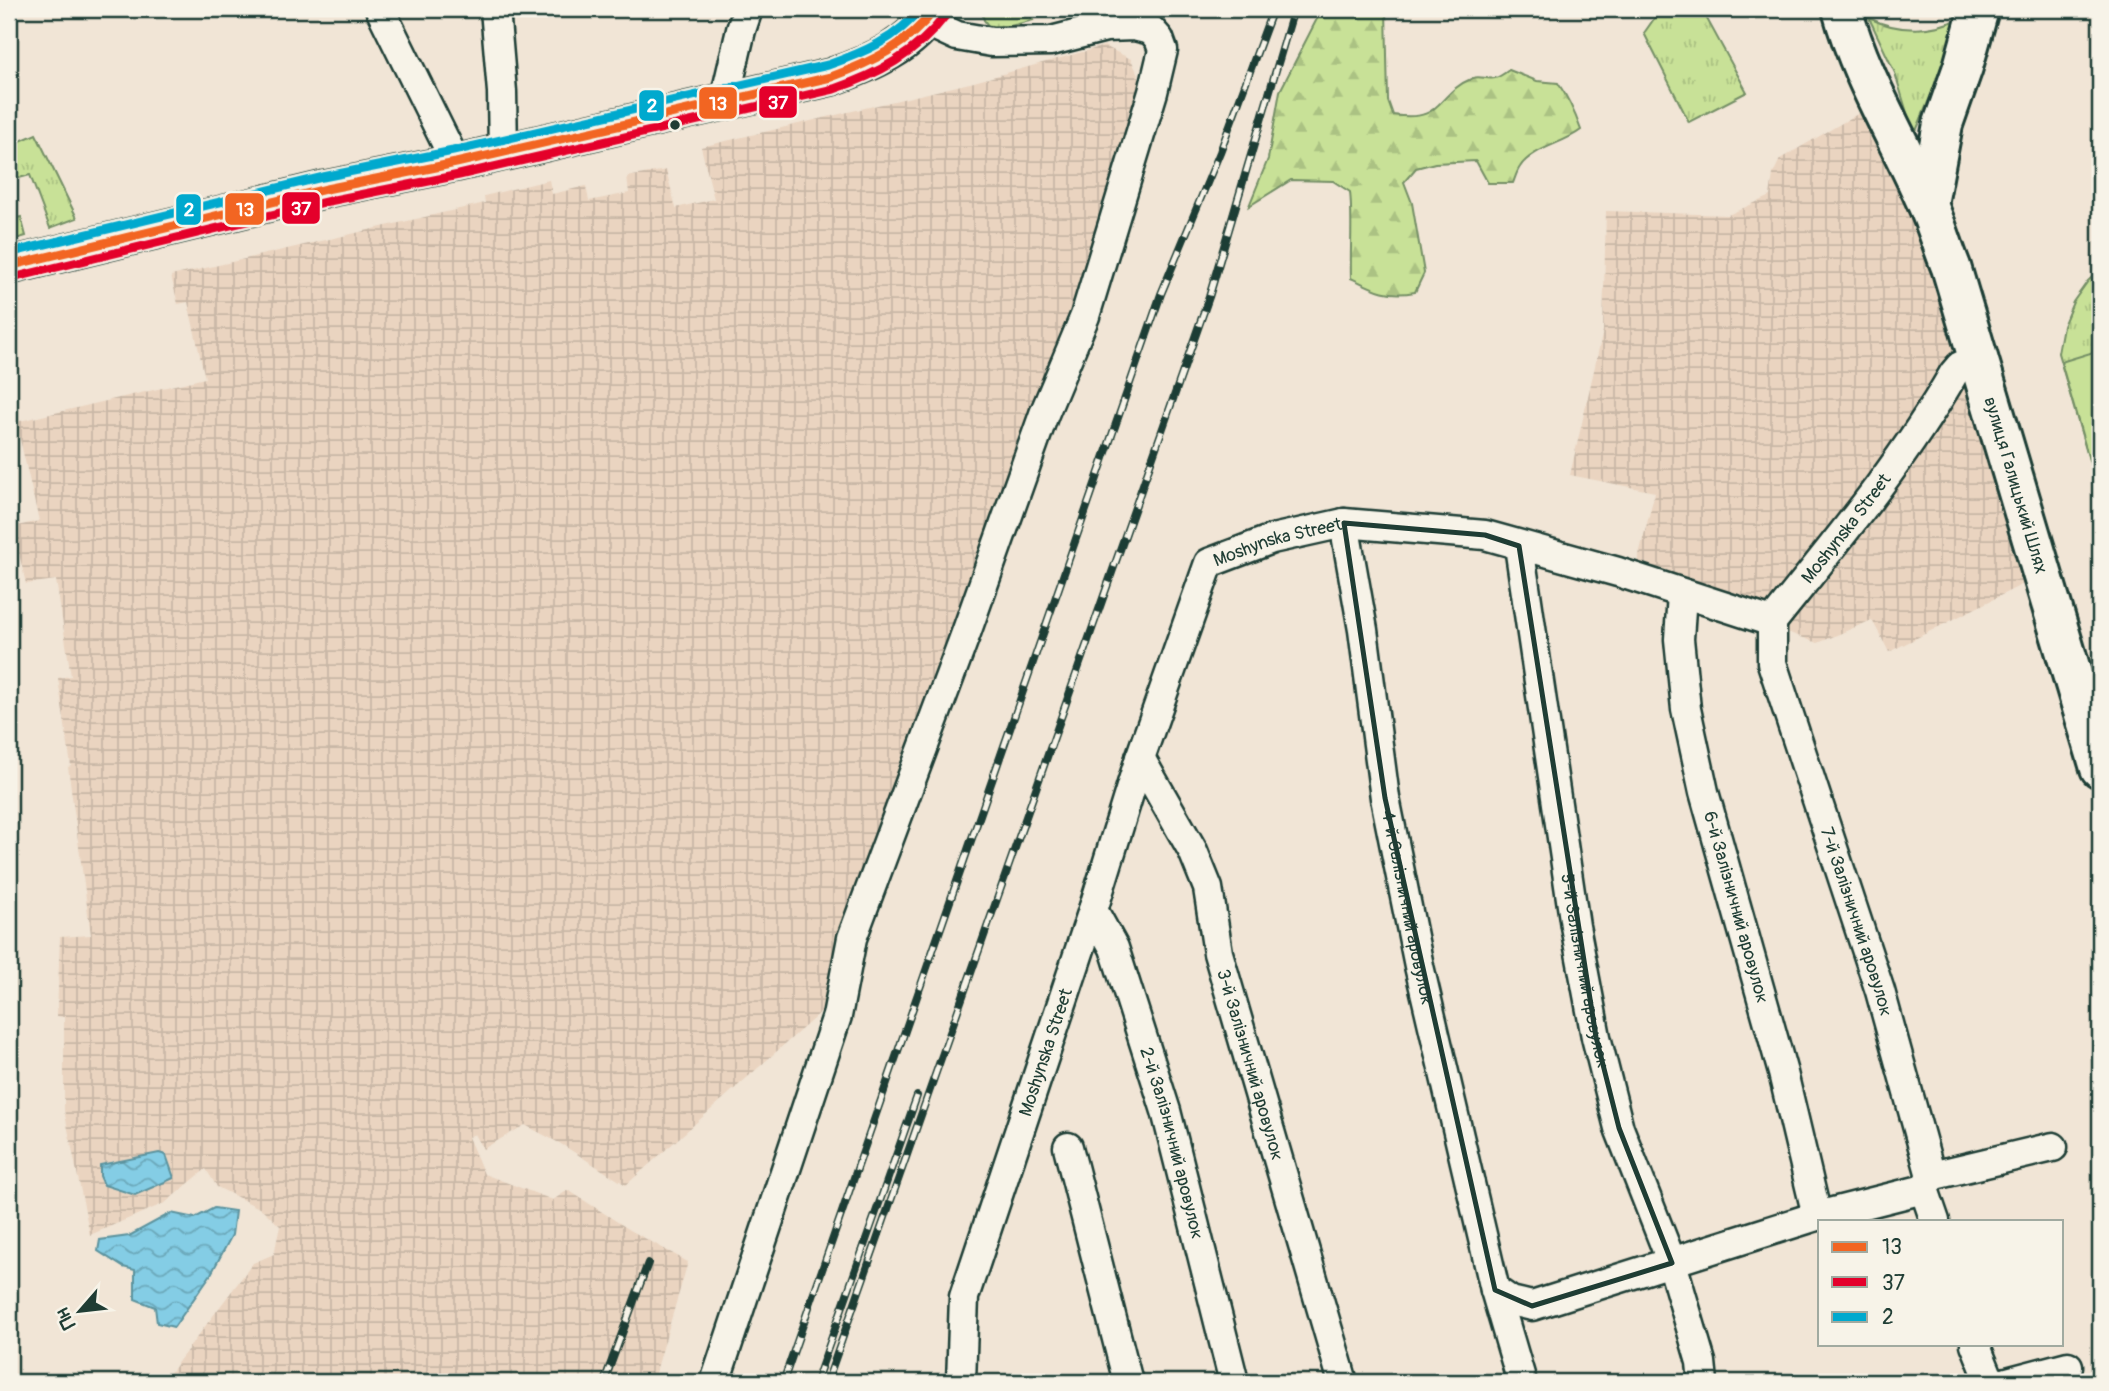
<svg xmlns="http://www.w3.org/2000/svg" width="2109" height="1391" font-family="Pangolin,sans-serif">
<defs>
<pattern id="industrial-grid" width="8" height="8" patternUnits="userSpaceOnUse" patternTransform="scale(1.75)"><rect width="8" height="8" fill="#ead4c0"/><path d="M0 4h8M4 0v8" fill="none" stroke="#c8b7a6"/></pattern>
<pattern id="grass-tufts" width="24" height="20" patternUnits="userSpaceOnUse" patternTransform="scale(1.75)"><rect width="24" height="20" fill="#c8e197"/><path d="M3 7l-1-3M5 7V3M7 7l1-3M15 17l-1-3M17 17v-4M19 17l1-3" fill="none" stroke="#abc283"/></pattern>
<pattern id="forest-firs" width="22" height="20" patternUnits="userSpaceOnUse" patternTransform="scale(1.75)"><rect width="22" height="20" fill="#c8e197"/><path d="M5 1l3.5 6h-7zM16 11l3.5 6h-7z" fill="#abc283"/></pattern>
<pattern id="water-waves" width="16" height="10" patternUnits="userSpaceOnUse" patternTransform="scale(1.75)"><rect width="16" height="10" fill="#84cde5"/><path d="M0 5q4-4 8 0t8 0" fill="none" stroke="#6ba8ba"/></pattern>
</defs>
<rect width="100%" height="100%" fill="#f1e5d6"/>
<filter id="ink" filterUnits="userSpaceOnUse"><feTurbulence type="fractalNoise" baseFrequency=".0143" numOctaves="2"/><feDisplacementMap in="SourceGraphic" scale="14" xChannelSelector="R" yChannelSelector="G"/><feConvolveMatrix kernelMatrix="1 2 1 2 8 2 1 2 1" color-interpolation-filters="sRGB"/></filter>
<g filter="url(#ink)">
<g fill="url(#industrial-grid)">
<path d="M1104,46L1131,59L1146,92L1081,314L844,935L821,1012L626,1185L561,1144L525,1125L483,1149L475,1134L468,1137L484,1174L553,1200L568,1190L630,1230L688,1262L653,1382H163L253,1263L274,1254L280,1226L263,1210L217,1187L206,1169L165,1203L90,1235L64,1110V1017L57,1016L60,937L91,935L68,767L71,766L58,678L71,676L56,580L26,584L13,527L39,521L16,422L205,378L188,302L178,304L171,276L485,203L484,196L549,180L552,194L586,186L589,201L629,193L627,177L666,170L676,208L714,199L701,147L974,82Z"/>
<path d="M1880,101L2045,573L1889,652L1872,620L1818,643L1633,578L1655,492L1570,475L1603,331L1606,211L1728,215L1770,196L1773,174L1780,159Z"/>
</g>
<g fill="url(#grass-tufts)" stroke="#748f66" stroke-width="2">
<path d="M981,9H1027L1033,20L992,31L984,20Z"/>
<path d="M1683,11L1706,17L1747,92L1689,122L1644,33L1656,16Z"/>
<path d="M1963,17L1914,136L1895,73L1869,18C1899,33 1933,32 1963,17Z"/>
<path d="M36,134L77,218L50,228L30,175L12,180L9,167V146Z"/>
<path d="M21,217L26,236L9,241V220Z"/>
<path d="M2100,270V498L2058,353L2063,326L2073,302L2088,281Z"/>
</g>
<path fill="url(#forest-firs)" stroke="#748f66" stroke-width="2" d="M1322,9H1386L1388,101L1393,115C1445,123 1434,94 1473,78C1480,75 1487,80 1495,78C1499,77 1505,73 1509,70L1537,81L1558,83C1569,99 1575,113 1581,130C1563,144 1532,148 1520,167C1517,171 1515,178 1513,183H1488L1476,161L1435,163L1416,168L1404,182L1412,203L1424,273L1415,292C1388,297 1375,290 1351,278C1350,249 1353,220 1350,192L1333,181L1291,180L1249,206L1268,159L1280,91Z"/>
<path fill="#c8e197" stroke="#748f66" stroke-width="2" d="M2100,350V497L2061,362Z"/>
<g fill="url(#water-waves)" stroke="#5c939e" stroke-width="2">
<path d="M159,1153L166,1155L174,1178L135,1195L104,1185L100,1176V1165Z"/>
<path d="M214,1208L235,1211L232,1235L211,1274L174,1327L157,1323L155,1307L135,1299V1270L123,1267L98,1251L100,1240L129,1236L171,1213L195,1218Z"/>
</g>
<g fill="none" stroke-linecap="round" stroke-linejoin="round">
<defs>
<g id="minor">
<path d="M380,9L456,163"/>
<path d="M495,9L502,92L503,153"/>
<path d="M724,103L741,30L748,9"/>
<path id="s1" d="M1344,523L1363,630L1385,798L1419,966L1495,1290L1511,1301L1532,1306L1817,1216L1924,1189"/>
<path id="s2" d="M1519,546L1575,926L1596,1037L1619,1128L1672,1263L1701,1362L1703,1382"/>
<path id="s3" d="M1682,594L1679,639L1686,709L1704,792L1783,1073L1817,1216"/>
<path id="s4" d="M1772,622V663L1880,991L1931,1176L1924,1189L1935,1221"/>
<path id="s5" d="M1140,758L1193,851L1208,888L1218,953L1343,1382"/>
<path id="s6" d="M1093,910L1114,948L1166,1111L1234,1382"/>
<path d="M1068,1147L1128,1382"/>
<path d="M1931,1176L2053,1147"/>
<path d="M1495,1290L1522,1382"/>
<path d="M1975,1344L1990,1381L1997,1382"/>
<path d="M715,1382L837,1016L852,938L966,633L1044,414L1085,316L1153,92L1163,50L1159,39L1151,30L1134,26L1106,27L1051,41L992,42L957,36L927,22"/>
<path id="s7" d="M961,1382L964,1297L1093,910L1140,758L1209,563L1272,539L1344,523L1485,535L1618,572L1772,622C1836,542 1903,462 1954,373L1960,366L1978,361"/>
<path d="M2007,1382L2068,1366"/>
</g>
<path id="major" d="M9,266L326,189L456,163L831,77C872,63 911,46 935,9"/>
<g id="highway">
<path id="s8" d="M1842,9C1860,76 1898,137 1926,201C1936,222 1942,245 1951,267L2100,768"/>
<path d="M1928,204L1943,124L1963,67L1979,9"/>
</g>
</defs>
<use href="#minor" stroke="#1f3d34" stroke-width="33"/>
<use href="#major" stroke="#1f3d34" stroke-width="40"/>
<use href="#highway" stroke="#1f3d34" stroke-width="44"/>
<use href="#minor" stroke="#f7f3e8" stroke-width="28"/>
<use href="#major" stroke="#f7f3e8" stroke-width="35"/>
<use href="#highway" stroke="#f7f3e8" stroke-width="38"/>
<defs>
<g id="rail">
<path d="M604,1382L648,1263"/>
<path d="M783,1382L1161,294L1220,152L1273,9"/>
<path d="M816,1382L917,1096"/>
<path d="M827,1382L1209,297L1294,9"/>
</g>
</defs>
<use href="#rail" stroke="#1f3d34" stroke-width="8"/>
<use href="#rail" stroke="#f7f3e8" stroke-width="5" stroke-dasharray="16" stroke-linecap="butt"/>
<defs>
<path id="bus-1" d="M9,266L326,189L456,163L831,77C872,62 908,45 935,9"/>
<path id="bus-2" d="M12,278L329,201L459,175L834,89C878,74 916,54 945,16"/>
<path id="bus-3" d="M9,253L323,177L453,151L828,65C862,53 897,39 920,9"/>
</defs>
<use href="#bus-1" stroke="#f7f3e8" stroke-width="14"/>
<use href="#bus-2" stroke="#f7f3e8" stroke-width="14"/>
<use href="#bus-3" stroke="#f7f3e8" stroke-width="14"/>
<use href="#bus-1" stroke="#f26522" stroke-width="9"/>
<use href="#bus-2" stroke="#e4002b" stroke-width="9"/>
<use href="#bus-3" stroke="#00a9ce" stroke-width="9"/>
</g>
</g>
<path fill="none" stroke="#1f3d34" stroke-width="5" stroke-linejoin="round" d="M1344,523L1485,535L1519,546L1596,1037L1619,1128L1672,1263L1532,1306L1495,1290L1385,798Z"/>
<circle fill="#1f3d34" stroke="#f7f3e8" stroke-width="2.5" cx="675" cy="125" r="6"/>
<g text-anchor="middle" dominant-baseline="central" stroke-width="6" stroke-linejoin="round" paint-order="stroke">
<g font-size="18" fill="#1f3d34" stroke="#f7f3e8">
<text stroke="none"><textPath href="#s8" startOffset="508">вулиця Галицький Шлях</textPath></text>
<text stroke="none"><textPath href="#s7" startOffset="1561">Moshynska Street</textPath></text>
<text stroke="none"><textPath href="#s7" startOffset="931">Moshynska Street</textPath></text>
<text stroke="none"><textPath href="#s3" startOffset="320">6-й Залізничний аровулок</textPath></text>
<text stroke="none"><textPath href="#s1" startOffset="390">4-й Залізничний аровулок</textPath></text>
<text stroke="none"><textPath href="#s4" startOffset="313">7-й Залізничний аровулок</textPath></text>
<text stroke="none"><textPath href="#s2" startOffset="430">5-й Залізничний аровулок</textPath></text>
<text stroke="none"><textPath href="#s7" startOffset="343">Moshynska Street</textPath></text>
<text stroke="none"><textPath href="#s5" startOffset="329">3-й Залізничний аровулок</textPath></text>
<text stroke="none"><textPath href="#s6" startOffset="247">2-й Залізничний аровулок</textPath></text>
</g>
</g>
<g stroke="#f7f3e8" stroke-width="2.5">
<rect x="758" y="85" width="40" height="34" rx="7" fill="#e4002b"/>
<rect x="698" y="86" width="40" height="34" rx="7" fill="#f26522"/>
<rect x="638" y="89" width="27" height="33" rx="7" fill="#00a9ce"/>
<rect x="281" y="191" width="40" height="34" rx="7" fill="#e4002b"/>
<rect x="224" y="192" width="41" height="34" rx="7" fill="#f26522"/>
<rect x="175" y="193" width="27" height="33" rx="7" fill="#00a9ce"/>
</g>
<g font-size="19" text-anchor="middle" font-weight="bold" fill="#fff">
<text x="778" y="109">37</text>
<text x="718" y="110">13</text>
<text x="652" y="112">2</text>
<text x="301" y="215">37</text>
<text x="245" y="216">13</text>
<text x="189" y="216">2</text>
</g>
<rect width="2109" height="1391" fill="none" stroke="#f7f3e8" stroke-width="35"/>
<rect x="18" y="18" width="2074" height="1356" fill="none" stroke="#1f3d34" stroke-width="2.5" filter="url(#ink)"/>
<rect x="1818" y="1220" width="245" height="126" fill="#f7f3e8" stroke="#a1aaa0" stroke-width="2"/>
<rect x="1832" y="1242" width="35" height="10" fill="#f26522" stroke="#a1aaa0" stroke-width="2"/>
<text x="1882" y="1254" font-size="21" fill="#1f3d34">13</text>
<rect x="1832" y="1277" width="35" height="10" fill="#e4002b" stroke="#a1aaa0" stroke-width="2"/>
<text x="1882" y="1290" font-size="21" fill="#1f3d34">37</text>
<rect x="1832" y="1312" width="35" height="10" fill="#00a9ce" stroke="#a1aaa0" stroke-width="2"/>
<text x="1882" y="1324" font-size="21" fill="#1f3d34">2</text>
<g transform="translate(80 1311) rotate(242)" stroke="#f7f3e8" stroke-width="5" paint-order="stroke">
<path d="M0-5L12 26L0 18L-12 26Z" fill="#1f3d34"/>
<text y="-10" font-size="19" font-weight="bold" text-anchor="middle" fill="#1f3d34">Пн</text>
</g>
</svg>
